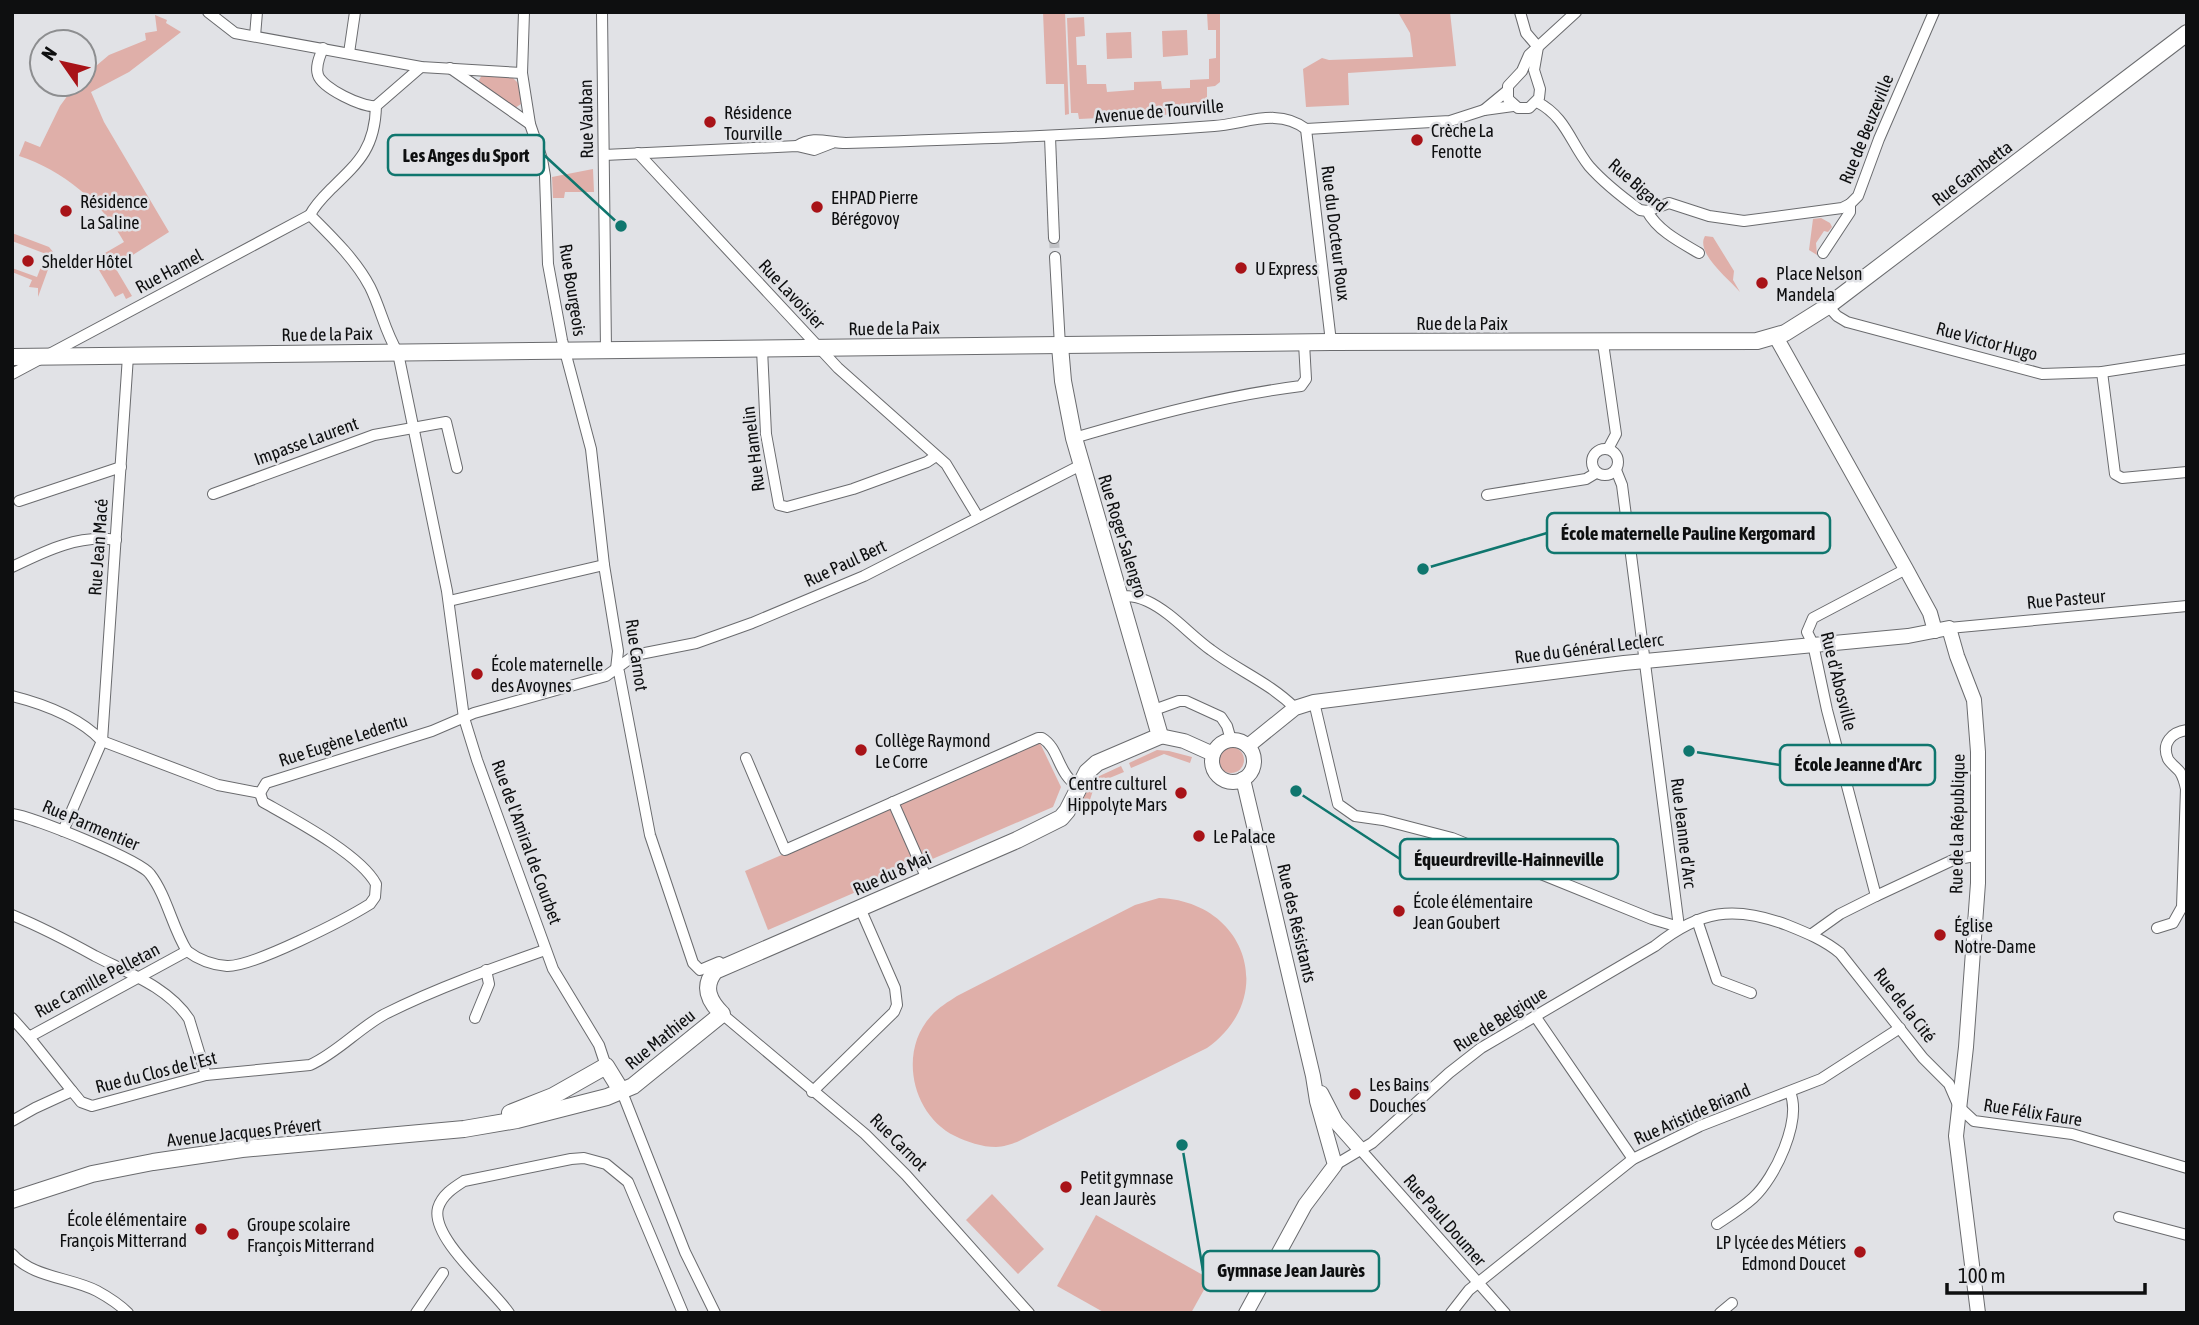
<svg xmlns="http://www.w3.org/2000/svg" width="2199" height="1325" font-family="'Asap Condensed',sans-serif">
<rect width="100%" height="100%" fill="#e1e2e6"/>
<g fill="#dfafa9">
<path d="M1043,12H1065L1069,114L1065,115L1064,84H1046Z"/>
<path d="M1207,12H1220V82L1215,86L1207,87V107L1202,113L1079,119L1078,113H1071L1067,18L1084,17L1085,36L1076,37L1077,65H1086L1087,84H1106L1107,92L1134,90V82L1161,81L1162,89L1190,88V80L1209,79V59L1216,58V30H1208Z"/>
<path d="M1402,12H1450L1456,66L1348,73L1349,105L1306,107L1303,69L1322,58L1329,60L1413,57L1410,33L1399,14Z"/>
<path d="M155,15L167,20L166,23L181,32L129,72L91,92L104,122L169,232L117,265L116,269L132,296L126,299L123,293L115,297L93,260L124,242C103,203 62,170 19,156L25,141L40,147L60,106L76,84H84V76L109,55L146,40L145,33L157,31Z"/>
<path d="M1187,30L1188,55L1163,57L1162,31Z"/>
<path d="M1131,32L1132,58L1107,59L1106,33Z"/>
<path d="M482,75L512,77L519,84L521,104L515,108L480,84L479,80Z"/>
<path d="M593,169L594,192H565L564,198H553L552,177Z"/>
<path d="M1821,218L1830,223L1832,227L1828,232L1824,231L1816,243L1817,255L1809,250L1813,219Z"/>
<path d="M12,233L49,247L54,253L38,297V288L29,287L32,280L12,272V268L37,277L46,254L12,241Z"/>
<path d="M1705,236L1713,237L1734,271L1733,280L1740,292C1729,279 1695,253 1705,236Z"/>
<path d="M1040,743L1061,787L1053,807L768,930L745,871Z"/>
<circle cx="1231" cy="760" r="13"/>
<path d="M1157,750L1169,751L1192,757L1190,763L1164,754L1131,768L1129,763Z"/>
<path d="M1121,766L1124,772L1095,784L1089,803L1082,801L1093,779Z"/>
<path d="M1159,898C1246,901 1279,997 1207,1048L1017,1142C1011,1144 1003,1147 996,1147C982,1147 967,1142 955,1136C912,1115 898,1052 931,1016C939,1007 948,1002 957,996L1135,905Z"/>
<path d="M992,1194L1044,1249L1018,1274L966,1220Z"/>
<path d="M1096,1215L1210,1279L1191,1313H1105L1057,1286Z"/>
</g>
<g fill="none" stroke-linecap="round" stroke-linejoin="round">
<path stroke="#c1c2c6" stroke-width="10" stroke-dasharray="10 5" stroke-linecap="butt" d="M1054,238L1055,257"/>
<defs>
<g id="minor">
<path d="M208,12L235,33L421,67L522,73"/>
<path d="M524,12L522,73L530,124L542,159L545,176L548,264L562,340L591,449L604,565L618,651L616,669L619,672L650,835L693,963L700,970L719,962L721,964"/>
<path d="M602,12L606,350"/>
<path d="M1520,12L1526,33L1538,47"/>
<path d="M255,36L257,12"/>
<path d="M1538,47L1534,70L1540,89L1539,98L1529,108H1518L1508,99V86L1522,71L1529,55L1576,12"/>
<path d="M323,48C320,56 315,66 318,75C322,88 363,108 376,106"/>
<path d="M349,53L355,12"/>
<path d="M421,67L376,106C375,148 359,162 330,190C322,198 315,205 310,215C331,236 356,260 370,287C381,309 385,332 398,353L447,591L464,718L477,760L553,969L599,1045L606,1066"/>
<path d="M450,68L530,124"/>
<path d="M1537,102C1566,117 1570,142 1589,166C1604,183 1622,197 1640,210L1647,211C1658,231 1680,242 1699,253"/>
<path d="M1484,110L1507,91"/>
<path d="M1306,129L1331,342"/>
<path d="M1050,137L1054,238"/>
<path d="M797,146C814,135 828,143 846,143C969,139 1091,135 1214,126C1245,124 1278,107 1306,129L1450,121L1484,110L1513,106"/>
<path d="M638,153L838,368L946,464L978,517"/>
<path d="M604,155L797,146L814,150L832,143"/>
<path d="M1647,211L1669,203L1709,216L1744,221L1842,208L1850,204"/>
<path d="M1823,253L1850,212V204L1858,196L1879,139L1934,12"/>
<path d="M1055,257L1060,346"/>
<path d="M1828,306L1837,316L1847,322L2042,374L2102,372L2187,359"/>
<path d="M1603,343L1616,434L1608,449"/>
<path d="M762,349L766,434L779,505L787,507L853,489L927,462L936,456"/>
<path d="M2102,372L2115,474L2122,478L2187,472"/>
<path d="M12,374L310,215"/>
<path d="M1074,438C1149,416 1223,396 1301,386L1306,379L1304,343"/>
<circle cx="1605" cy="462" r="13"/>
<path d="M213,494L374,435L446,422L457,468"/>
<path d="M1487,495L1586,479L1596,473"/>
<path d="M19,501L121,467"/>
<path d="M12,567C45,551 79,534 116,540"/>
<path d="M1121,597C1130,595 1138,597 1147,601C1171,612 1190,635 1211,650C1239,671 1270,683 1295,708"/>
<path d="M449,601L604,565"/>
<path d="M1949,628L2187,606"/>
<path d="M12,696C44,704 79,717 102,741L218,785L260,793"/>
<path d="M1314,702L1338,804L1355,816L1383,820L1452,838L1652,919L1679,927L1622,485L1616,470"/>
<path d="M1154,710L1179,701H1186L1221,717L1227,726L1231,740"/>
<path d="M746,758L785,850L1038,738H1042C1060,749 1057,774 1079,787"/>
<path d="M260,793L266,783L432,731L474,713L606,676L635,655L696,643L752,623L864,576L1081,465"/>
<path d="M893,802L927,879"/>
<path d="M12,814C33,817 140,860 150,874C167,896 172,927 187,951"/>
<path d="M63,831L102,741L128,356"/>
<path d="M1876,896L1827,710L1813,644L1807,632L1813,618L1906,569"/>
<path d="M12,915C41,927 68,941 95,956C128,973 168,987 189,1019L206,1075"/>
<path d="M1697,920L1717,980L1751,993"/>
<path d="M2157,928L2173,923L2182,907L2186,789C2185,784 2183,777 2180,772C2177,768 2171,764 2168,759C2161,743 2172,732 2187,730"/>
<path d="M1812,934L1840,914L1876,896L1953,860L1980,855"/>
<path d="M722,1014L865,1134L906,1175L1029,1313"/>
<path d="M1535,1016L1633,1159"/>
<path d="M12,1018L29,1037L187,951C199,960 213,965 227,966C253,967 346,919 370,904L375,897L376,884C360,854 293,819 263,802L260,793"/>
<path d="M475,1018L489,984L486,970"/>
<path d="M29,1037L72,1091"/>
<path d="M622,1092L685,1252L715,1313"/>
<path d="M812,1092L894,1012L897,1005L895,988L860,908"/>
<path d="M12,1121L35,1108L72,1091L81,1102L92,1106L206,1075L310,1065C337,1053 359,1028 385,1014C437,988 491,969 545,950"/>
<path d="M1360,1149L1505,1313"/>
<path d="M1335,1165L1372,1143L1449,1073L1481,1048L1655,946C1700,910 1734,905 1787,925C1807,933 1824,940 1840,953L1923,1058L1949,1084L1959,1107L1974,1121L2072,1134L2187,1168"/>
<path d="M2119,1217L2187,1235"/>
<path d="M1717,1224C1729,1216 1742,1208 1753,1198C1775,1178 1802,1121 1790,1092"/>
<path d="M12,1254C33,1278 70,1277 97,1291C108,1297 119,1304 128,1313"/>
<path d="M416,1313L443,1273"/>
<path d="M509,1313C493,1289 430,1238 438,1208C442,1195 453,1188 464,1181L571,1159L584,1158L606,1164L628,1182L683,1313"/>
<path d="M1451,1313L1469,1290L1633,1159L1700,1126L1821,1079L1900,1028"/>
<path d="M1720,1313L1732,1303"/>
</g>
<g id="tertiary">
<path d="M1776,337L1906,569L1930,613L1935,631"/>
<path d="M1160,736L1184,741L1213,754"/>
<circle cx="1233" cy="761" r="21"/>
<path d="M1248,746L1295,708L1314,702L1624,663L1908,636L1949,628L1957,656L1974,700L1978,752V883L1966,1047L1956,1136L1978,1313"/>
<path d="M1243,779L1313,1076L1317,1101L1335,1165L1305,1205L1246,1313"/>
<path d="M1321,1093L1336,1122L1360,1149"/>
</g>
<g id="secondary">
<path d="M12,357L1331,342L1757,341L1785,333L1828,306L2187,33"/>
<path d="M510,1113L553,1096L606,1066L622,1092"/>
<path d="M12,1200L92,1174L153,1162L242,1149L464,1129L517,1120L607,1097L633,1086L722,1014C709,1001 702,987 715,971L1017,840L1061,818L1067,811L1087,772L1097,763L1160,736L1074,438L1063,381L1060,346"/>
</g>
</defs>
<use href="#minor" stroke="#6a6b6e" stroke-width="12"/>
<use href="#tertiary" stroke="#6a6b6e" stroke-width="16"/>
<use href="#secondary" stroke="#6a6b6e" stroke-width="18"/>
<use href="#minor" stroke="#fff" stroke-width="10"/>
<use href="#tertiary" stroke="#fff" stroke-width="14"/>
<use href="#secondary" stroke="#fff" stroke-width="16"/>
</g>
<g fill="#a81318" stroke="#e1e2e6" stroke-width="2.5">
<circle cx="710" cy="122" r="7"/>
<circle cx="1417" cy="140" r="7"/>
<circle cx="817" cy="207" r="7"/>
<circle cx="66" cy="211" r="7"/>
<circle cx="28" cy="261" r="7"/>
<circle cx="1241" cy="268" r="7"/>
<circle cx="1762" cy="283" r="7"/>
<circle cx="477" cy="674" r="7"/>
<circle cx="861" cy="750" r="7"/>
<circle cx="1181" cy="793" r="7"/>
<circle cx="1199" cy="836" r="7"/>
<circle cx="1399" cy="911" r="7"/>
<circle cx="1940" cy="935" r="7"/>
<circle cx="1355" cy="1094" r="7"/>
<circle cx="1066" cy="1187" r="7"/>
<circle cx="201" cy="1229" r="7"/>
<circle cx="233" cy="1234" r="7"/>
<circle cx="1860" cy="1252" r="7"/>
</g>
<g text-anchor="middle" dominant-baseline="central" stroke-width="5" stroke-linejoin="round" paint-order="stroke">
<g font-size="18" fill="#0e0f10" stroke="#e1e2e6">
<text transform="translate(1159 111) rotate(-5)">Avenue de Tourville</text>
<text transform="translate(586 119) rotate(-91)">Rue Vauban</text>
<text transform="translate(1866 129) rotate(-68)">Rue de Beuzeville</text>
<text transform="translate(1972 173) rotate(-37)">Rue Gambetta</text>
<text transform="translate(1638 185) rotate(41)">Rue Bigard</text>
<text transform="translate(1336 233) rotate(83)">Rue du Docteur Roux</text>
<text transform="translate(169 271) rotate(-28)">Rue Hamel</text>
<text transform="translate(573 290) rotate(81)">Rue Bourgeois</text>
<text transform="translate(792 294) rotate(47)">Rue Lavoisier</text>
<text x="1462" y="323">Rue de la Paix</text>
<text transform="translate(894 328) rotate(-1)">Rue de la Paix</text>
<text transform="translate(327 334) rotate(-1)">Rue de la Paix</text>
<text transform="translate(1987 341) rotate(15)">Rue Victor Hugo</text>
<text transform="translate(306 441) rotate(-20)">Impasse Laurent</text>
<text transform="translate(753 449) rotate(-97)">Rue Hamelin</text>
<text transform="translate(1123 536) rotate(73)">Rue Roger Salengro</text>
<text transform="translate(98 547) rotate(-86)">Rue Jean Macé</text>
<text transform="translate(845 563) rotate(-25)">Rue Paul Bert</text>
<text transform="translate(2066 599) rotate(-5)">Rue Pasteur</text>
<text transform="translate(1589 648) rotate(-7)">Rue du Général Leclerc</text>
<text transform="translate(637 655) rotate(82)">Rue Carnot</text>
<text transform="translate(1839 681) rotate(76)">Rue d'Abosville</text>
<text transform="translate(343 740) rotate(-18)">Rue Eugène Ledentu</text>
<text transform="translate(1957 824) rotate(-89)">Rue de la République</text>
<text transform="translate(91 825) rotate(23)">Rue Parmentier</text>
<text transform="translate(1684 833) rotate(83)">Rue Jeanne d'Arc</text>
<text transform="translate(527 842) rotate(70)">Rue de l'Amiral de Courbet</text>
<text transform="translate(892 873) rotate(-24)">Rue du 8 Mai</text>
<text transform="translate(1297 923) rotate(77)">Rue des Résistants</text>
<text transform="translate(97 980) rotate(-28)">Rue Camille Pelletan</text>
<text transform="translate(1905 1005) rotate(52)">Rue de la Cité</text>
<text transform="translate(1500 1019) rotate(-32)">Rue de Belgique</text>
<text transform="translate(660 1039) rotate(-39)">Rue Mathieu</text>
<text transform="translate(156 1072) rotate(-14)">Rue du Clos de l'Est</text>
<text transform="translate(2033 1112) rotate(9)">Rue Félix Faure</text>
<text transform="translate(1692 1114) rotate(-24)">Rue Aristide Briand</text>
<text transform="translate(244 1132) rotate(-6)">Avenue Jacques Prévert</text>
<text transform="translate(899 1142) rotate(45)">Rue Carnot</text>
<text transform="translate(1445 1220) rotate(49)">Rue Paul Doumer</text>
</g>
<g font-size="18" fill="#0e0f10" stroke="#e1e2e6" text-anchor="start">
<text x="724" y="112">Résidence<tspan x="724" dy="21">Tourville</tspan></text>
<text x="1431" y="130">Crèche La<tspan x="1431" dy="21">Fenotte</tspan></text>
<text x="831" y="197">EHPAD Pierre<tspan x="831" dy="21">Bérégovoy</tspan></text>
<text x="80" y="201">Résidence<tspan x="80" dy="21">La Saline</tspan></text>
<text x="42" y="261">Shelder Hôtel</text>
<text x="1255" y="268">U Express</text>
<text x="1776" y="273">Place Nelson<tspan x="1776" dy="21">Mandela</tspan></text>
<text x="491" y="664">École maternelle<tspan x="491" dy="21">des Avoynes</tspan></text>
<text x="875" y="740">Collège Raymond<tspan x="875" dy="21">Le Corre</tspan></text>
<text x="1167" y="783" text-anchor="end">Centre culturel<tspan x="1167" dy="21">Hippolyte Mars</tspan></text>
<text x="1213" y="836">Le Palace</text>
<text x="1413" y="901">École élémentaire<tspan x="1413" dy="21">Jean Goubert</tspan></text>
<text x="1954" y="925">Église<tspan x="1954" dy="21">Notre-Dame</tspan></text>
<text x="1369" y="1084">Les Bains<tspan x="1369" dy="21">Douches</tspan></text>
<text x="1080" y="1177">Petit gymnase<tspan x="1080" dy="21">Jean Jaurès</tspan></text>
<text x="187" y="1219" text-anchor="end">École élémentaire<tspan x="187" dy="21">François Mitterrand</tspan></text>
<text x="247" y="1224">Groupe scolaire<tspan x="247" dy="21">François Mitterrand</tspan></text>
<text x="1846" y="1242" text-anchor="end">LP lycée des Métiers<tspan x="1846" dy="21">Edmond Doucet</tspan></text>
</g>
</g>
<path fill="none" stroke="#0f766e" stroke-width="2.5" d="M621 226L544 155M1423 569L1547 533M1689 751L1780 765M1296 791L1400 859M1182 1145L1203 1271"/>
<g fill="#0f766e" stroke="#e1e2e6" stroke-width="2.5">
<circle cx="621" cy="226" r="7"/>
<circle cx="1423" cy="569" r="7"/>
<circle cx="1689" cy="751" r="7"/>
<circle cx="1296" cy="791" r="7"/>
<circle cx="1182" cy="1145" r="7"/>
</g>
<g fill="#e1e2e6" stroke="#0f766e" stroke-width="2.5">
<rect x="388" y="135" width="156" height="40" rx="7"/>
<rect x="1547" y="513" width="283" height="40" rx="7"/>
<rect x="1780" y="745" width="155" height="40" rx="7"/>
<rect x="1400" y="839" width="218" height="40" rx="7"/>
<rect x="1203" y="1251" width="176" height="40" rx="7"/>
</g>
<g font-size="19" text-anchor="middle" font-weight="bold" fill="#0e0f10">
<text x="466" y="162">Les Anges du Sport</text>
<text x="1688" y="540">École maternelle Pauline Kergomard</text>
<text x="1858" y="771">École Jeanne d'Arc</text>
<text x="1509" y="866">Équeurdreville-Hainneville</text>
<text x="1291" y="1277">Gymnase Jean Jaurès</text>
</g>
<rect width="2199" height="1325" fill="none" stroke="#0e0f10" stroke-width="28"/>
<g transform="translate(63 63) rotate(304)"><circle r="33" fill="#e1e2e6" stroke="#8d8e90" stroke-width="2"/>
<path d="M0-5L12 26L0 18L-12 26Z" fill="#a81318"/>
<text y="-10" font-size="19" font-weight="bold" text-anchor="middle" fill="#0e0f10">N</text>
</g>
<path d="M1947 1283v10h198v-10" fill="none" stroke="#0e0f10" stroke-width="3.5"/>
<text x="1958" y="1283" font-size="21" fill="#0e0f10" stroke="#e1e2e6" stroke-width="5" paint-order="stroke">100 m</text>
</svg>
